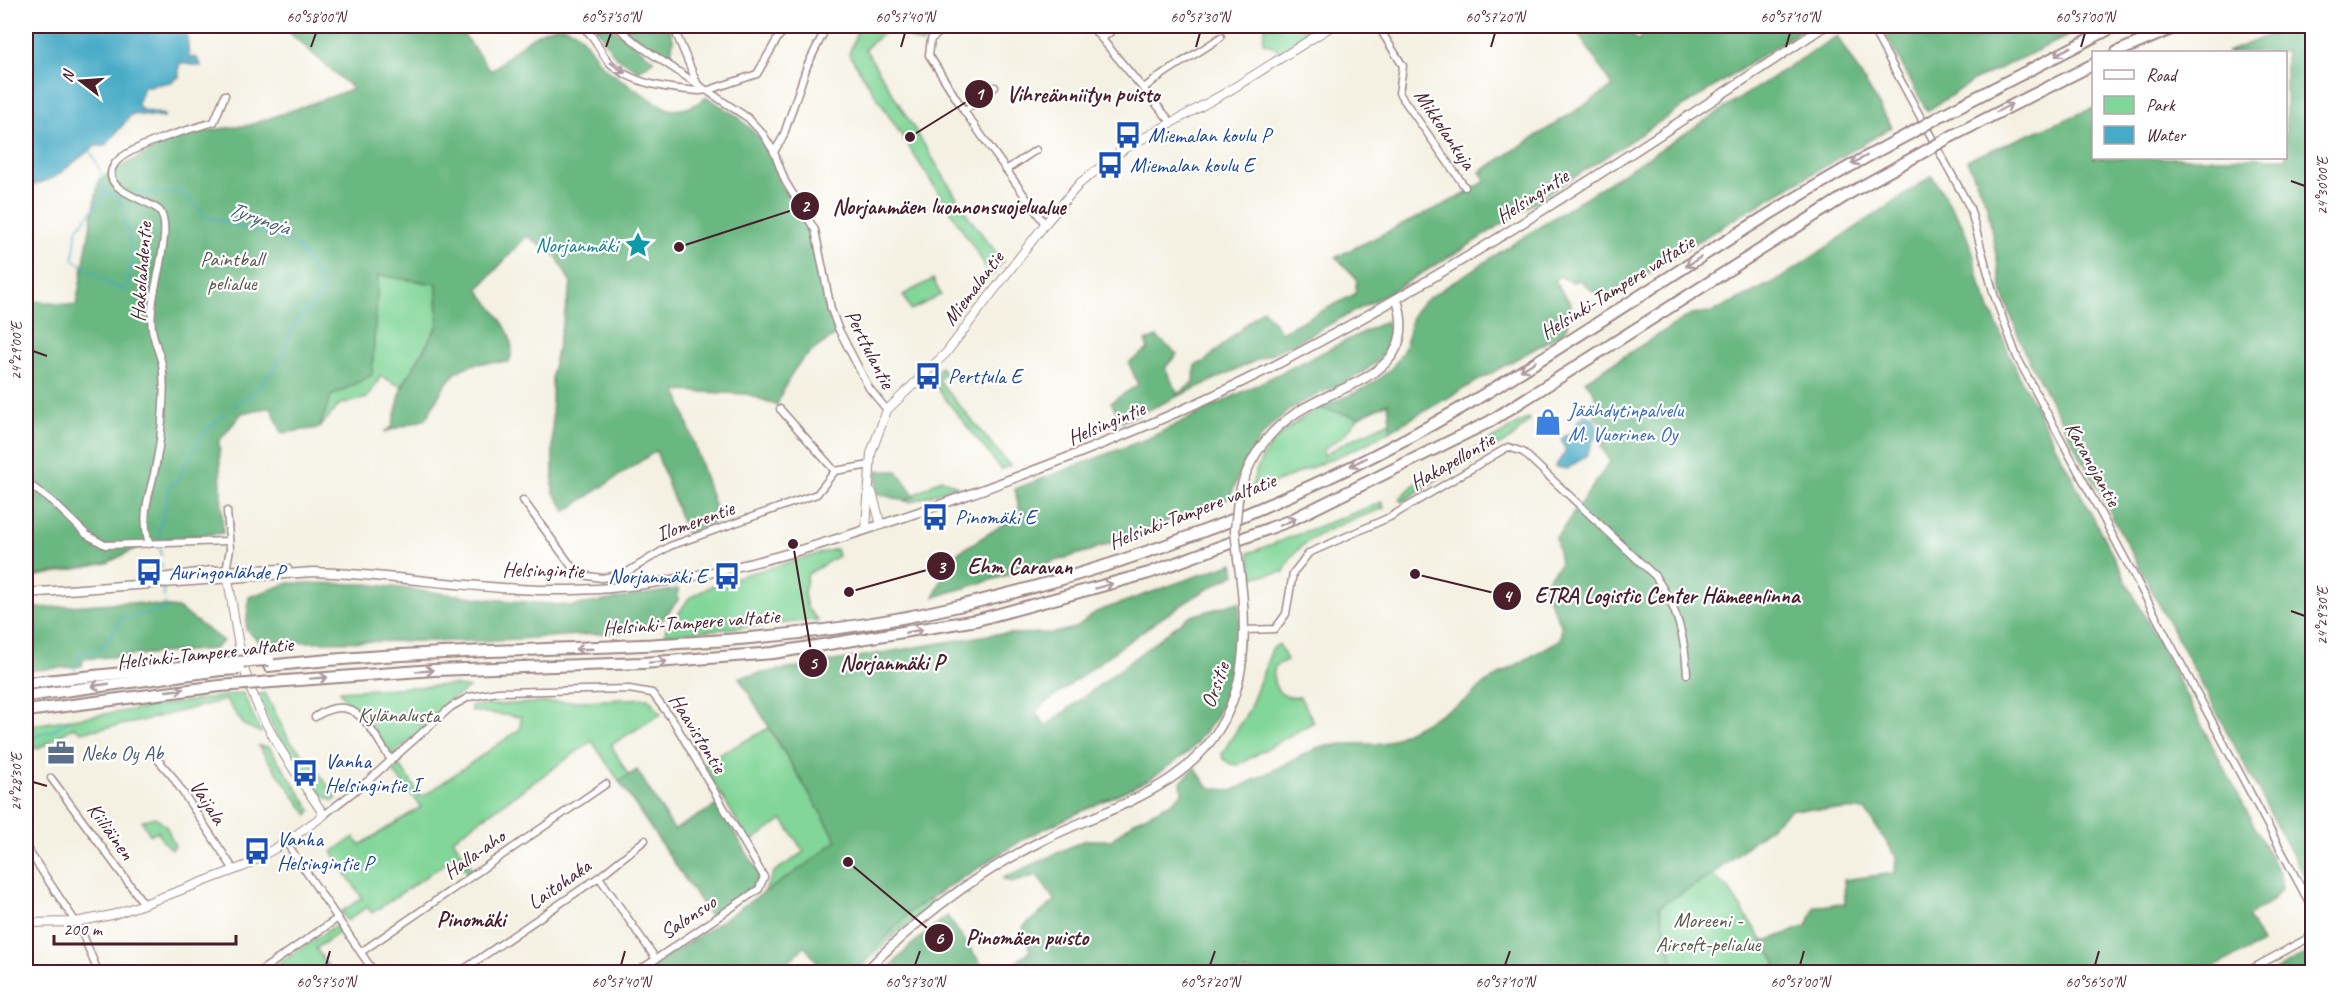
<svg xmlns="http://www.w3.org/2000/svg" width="2338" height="998" font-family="Caveat,sans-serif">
<rect width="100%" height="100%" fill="#fff"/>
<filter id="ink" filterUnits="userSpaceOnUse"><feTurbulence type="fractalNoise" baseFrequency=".0167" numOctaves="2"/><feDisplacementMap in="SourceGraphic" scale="12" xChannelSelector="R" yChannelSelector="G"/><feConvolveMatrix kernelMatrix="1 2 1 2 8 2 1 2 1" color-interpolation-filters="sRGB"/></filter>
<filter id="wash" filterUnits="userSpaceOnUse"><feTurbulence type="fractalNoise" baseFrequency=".008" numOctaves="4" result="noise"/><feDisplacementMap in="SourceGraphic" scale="24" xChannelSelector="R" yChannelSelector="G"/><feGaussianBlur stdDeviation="1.35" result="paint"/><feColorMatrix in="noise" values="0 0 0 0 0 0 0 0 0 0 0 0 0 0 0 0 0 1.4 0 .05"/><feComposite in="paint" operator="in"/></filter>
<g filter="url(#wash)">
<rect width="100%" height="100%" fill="#f4f1e2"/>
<g fill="#82d699" stroke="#667a62" stroke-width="1.5">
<path d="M859,26H891L865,49L970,219L1003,261L992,276L849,54Z"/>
<path d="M898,26H929L933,31L922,44L907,37Z"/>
<path d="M1265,26H1298L1301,29L1308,26H1325L1278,55L1277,48L1263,42Z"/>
<path d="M378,275L437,284L438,325L402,387L381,376L367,398L340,404L319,428L331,396L372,374Z"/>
<path d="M933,279L941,295L911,310L903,295Z"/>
<path d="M941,367L945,373L938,380L1010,466L1001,469L929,378Z"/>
<path d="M1318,408L1359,417L1343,436L1323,450L1324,456C1343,441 1368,433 1390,422L1391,430L1364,445L1251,493C1256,451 1284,428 1318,408Z"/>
<path d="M1528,418L1530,420L1511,439L1459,465L1402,502L1399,499L1416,483Z"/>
<path d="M941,479L957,486L910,502L904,501Z"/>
<path d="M1382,502L1384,508C1351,522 1297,533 1284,572L1253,577L1249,553Z"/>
<path d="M836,549L838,556L808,574L804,593L807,608L818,620L664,635L667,626L677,616L689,598L719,582Z"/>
<path d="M1279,644L1287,660L1275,666C1270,687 1279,699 1300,697L1314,722L1238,765L1230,764L1223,758L1222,754L1249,710L1272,649Z"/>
<path d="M452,685L469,688L449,701L447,708L392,755L361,710L349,705L339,691Z"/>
<path d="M243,693L261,733L244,725L226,700L132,723L81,732L74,727L38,749L26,745V726Z"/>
<path d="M265,693L289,740L312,763L337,799L332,801L319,792L305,769L299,770L274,730L257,695Z"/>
<path d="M648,698L661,714L611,745L710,916L592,741L453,839L473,870L469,874L456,856L372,913L367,907L347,921L341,912L362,898L332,852L354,837L360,845L421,807L393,771L399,765L422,797L520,729L521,717L471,711V706Z"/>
<path d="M769,728L833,832L929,899L933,905L896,933L858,972H826L804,945L744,906L764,892L774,872L804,852L783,820L750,842L702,764Z"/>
<path d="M258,746L269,747L311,810L308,815Z"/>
<path d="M155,817L166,826L175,846L172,849L163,842L158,831L150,835L142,821Z"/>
<path d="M1712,875L1728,888L1777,963L1764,972H1676L1659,906Z"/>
<path d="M336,925L341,932L316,948L331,971L329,972H266Z"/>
</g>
<g fill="#69b781" stroke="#5a6b56" stroke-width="1.5">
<path d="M282,26H457L491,71C510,56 532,31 556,27C581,23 589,52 603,66C608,72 663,108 669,109C685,112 695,105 707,97L737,116L761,139L774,161L779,181L812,232L825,307L836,335C800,357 793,366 777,405L747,394L677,391L719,520L686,534L656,451L566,511L553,491L552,373L571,284L557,257L527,236L478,289C492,309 521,336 509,362C452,362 452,372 426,419L384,432L392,427L402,387L438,325L437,284L378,275L372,375L331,396L319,428L282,433L271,407L242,413L219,441L223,533L153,540L107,563L26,578V300L76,306L99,179L181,134L250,125L353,89Z"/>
<path d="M595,26H609L654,60L639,71L615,56Z"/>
<path d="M621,26H669L673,39L671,56L663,57Z"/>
<path d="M1578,26H1623L1638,41L1648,26H1808L1469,245L1387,294L1294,343L1122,422L1111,402L1138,385L1129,363L1148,349L1145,341L1157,337L1177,354L1165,368L1178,394L1194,382L1195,365L1204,362L1263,309L1281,332L1355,294L1357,279L1336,257L1463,195L1486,181L1480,172L1613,87L1575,28Z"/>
<path d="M1881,26H2089L1975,80L1927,111Z"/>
<path d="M2292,26H2312V891L2024,351L2003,294L1987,205L1967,160L2093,108L2094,158H2286V52H2227Z"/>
<path d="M1837,36L1892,127C1796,184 1697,237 1607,302L1579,280L1572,282L1559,276L1554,281L1571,304L1566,331L1391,430L1388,403L1359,417L1318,408C1348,396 1391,382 1404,348C1414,325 1404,317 1427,299Z"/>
<path d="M1932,176L1962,224L1973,253L1981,288L2019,376L2280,875L2282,888L2273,900L2248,917L2262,943L2205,972H1764L1777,963L1763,942L1807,926L1815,906L1845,904L1844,880L1895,873L1896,856L1865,810L1792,809L1712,875L1659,906L1676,972H1004L1030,951L1023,927L1055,901L1037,875L1011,883L1003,878L1085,840H1111L1135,821L1173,802L1182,793L1181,781L1195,768L1208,787L1232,791L1319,747L1344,744H1384L1465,701L1485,683L1561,639V625L1542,585L1560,564L1556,538L1610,462L1601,446L1610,435L1595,416C1597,399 1597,393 1585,381L1691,314L1712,312L1778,280Z"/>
<path d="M1386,321L1391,333C1383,380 1321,386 1288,411C1258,435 1242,462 1230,498L1089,551L934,597L951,557L1020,514L1015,489L1149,438Z"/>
<path d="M877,471H897L915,496L904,501L876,493Z"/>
<path d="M1233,563L1235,574C1163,611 1100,663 1035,711L1046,726L1188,617L1239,602L1241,644L1235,675L1215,718L1190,751L1150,779L1027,837L912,910L853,972H826L804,946L779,972H644L810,862L837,840L739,677L994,634L1054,633L1075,628L1096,612Z"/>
<path d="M289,583L367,584L489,599L572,606L678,589V600L657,626L627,632L481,641L259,642L246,629L249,597Z"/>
<path d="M127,602L178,608L223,641L214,649L83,659L82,666L26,671V609Z"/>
<path d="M637,770L674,830L717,805L760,874L755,885L710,916L619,781Z"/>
<path d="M947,916L987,972H885L911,945Z"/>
<path d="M2304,955H2312V972H2272Z"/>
</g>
<g fill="#46abc6" stroke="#486578" stroke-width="1.5">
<path d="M26,26H186L189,57L197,58L201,66L179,63V77L171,82L144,87L138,104L140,109L164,115V118L132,114L105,146H95L55,177L26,188Z"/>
<path d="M1586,414L1594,419L1598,429L1587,455L1567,469L1555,467L1566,451L1561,439L1575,429L1578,420Z"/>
</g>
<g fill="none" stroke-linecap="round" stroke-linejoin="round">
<g stroke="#46abc6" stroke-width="1.5">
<path d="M90,150L102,175L104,191L115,196L125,195"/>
<path d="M107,192L77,229L73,259L111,285L126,291L133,255L119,196"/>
<path d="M134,194L181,191L205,216L292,243L300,249L322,286L323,293L294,325L277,366L250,396L233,406"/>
<path d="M160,540L159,531L171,483L178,480L202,434L227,412"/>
<path d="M160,546L161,556"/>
<path d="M161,563L162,568"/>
<path d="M164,588V597"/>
<path d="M75,671L78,655L102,649L122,618L162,611L165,603"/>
<path d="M26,739L52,731L70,720"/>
</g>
</g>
</g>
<g filter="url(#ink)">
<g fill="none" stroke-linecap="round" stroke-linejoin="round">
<defs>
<g id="minor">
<path d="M579,26C594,32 598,49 608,61C629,84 670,89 699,91L709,90L757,74L779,36L791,26"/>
<path d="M616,26L640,46L748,118L763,134L774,152L785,181L815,230L831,309L838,328L869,388L887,410"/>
<path d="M673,26L697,83"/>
<path d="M948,26L931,39L929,55L964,111L1045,224"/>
<path d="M1091,26L1171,122"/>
<path d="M1378,26L1403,66L1399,93L1465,187"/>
<path d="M1871,26L1970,208L1994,295L2017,357L2312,908"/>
<path d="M1103,38L1118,26"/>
<path d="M1144,88C1169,68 1196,55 1221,37"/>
<path d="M964,111L995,87"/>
<path d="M774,152L783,137L807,66L827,26"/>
<path d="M1006,170L1036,150"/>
<path d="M780,409L835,471"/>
<path d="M26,482L53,502L87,535L105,545L229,541"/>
<path d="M523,500L575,571L588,576L602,578L624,574L670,546L817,494L835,471L870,465"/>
<path d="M149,544C140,509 150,497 156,464C160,445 162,425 163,405C164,392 164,377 162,364C159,352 154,341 152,329C149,304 159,276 162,252C164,240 167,222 160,211C151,200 98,191 114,165C124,147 193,128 214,122L225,95"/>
<path d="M226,570L230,549L227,511"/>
<path d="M1246,630L1275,629L1286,614L1293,573L1309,553L1390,517L1508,447L1523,452L1655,576C1677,607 1685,636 1687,674"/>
<path d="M315,717C356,689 371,731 391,760"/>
<path d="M153,754L172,776L234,870"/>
<path d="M51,778L144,904"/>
<path d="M324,815L370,779L451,707L469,697L498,692L629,689L652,693L674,722L764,877L759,889L637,972"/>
<path d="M286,842L374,972"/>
<path d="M26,847L81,930L98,972"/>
<path d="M599,877L656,959"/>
<path d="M361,952L606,784"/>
<path d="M259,972L338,918"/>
<path d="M460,972L599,877L645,840"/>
<path d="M2246,972L2312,936"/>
</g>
<g id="tertiary">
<path d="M872,492L881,525"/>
<path d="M866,529L871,453L887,410L946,353L1045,224L1080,183L1124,149L1227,92L1332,26"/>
<path d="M26,923L75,922L112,915L144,904L245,866L286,842L324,815C295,771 263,729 247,678C236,645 234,608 227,574"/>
</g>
<g id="secondary">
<path d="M1238,499C1246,463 1266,433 1296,413C1341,382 1421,376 1397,300"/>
<path d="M154,579L212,571L287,569"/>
<path d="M26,593L313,572C412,575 510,597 610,588C722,578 833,542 939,505C1051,466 1162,423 1268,369C1462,269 1643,146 1825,26"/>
<path d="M865,972C916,919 976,874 1043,840C1085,819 1131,805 1170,779C1249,726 1251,643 1238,559"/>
</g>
<g id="motorway">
<path d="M2117,52L2178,26"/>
<path d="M1942,115L2115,26"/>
<path d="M1952,136L2094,64"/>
<path d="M269,666C486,641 706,658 922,614C1120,573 1315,497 1488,392C1629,306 1764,210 1911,133"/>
<path d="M272,682L434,670L643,663L773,653L977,620L1149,573L1289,521L1489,422L1850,193L1920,154"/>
<path d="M26,683L220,663"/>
<path d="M26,696L221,670"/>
<path d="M26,711L220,686"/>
</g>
</defs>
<use href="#minor" stroke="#9f8886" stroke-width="9"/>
<use href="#tertiary" stroke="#9f8886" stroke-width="10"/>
<use href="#secondary" stroke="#9f8886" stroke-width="11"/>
<use href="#motorway" stroke="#9f8886" stroke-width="14"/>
<use href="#minor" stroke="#fff" stroke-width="6"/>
<use href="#tertiary" stroke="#fff" stroke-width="8"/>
<use href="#secondary" stroke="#fff" stroke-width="8"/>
<use href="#motorway" stroke="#fff" stroke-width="10"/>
<defs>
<path id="secondary-bridge" d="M1238,559L1235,530L1238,499"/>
<g id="motorway-bridge">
<path d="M1911,133L1942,115"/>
<path d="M1920,154L1952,136"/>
<path d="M220,663L269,660"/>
<path d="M221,670L239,669"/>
<path d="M220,686L272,682"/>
</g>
</defs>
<use href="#secondary-bridge" stroke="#9f8886" stroke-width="11" stroke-linecap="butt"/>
<use href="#motorway-bridge" stroke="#9f8886" stroke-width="14" stroke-linecap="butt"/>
<use href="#secondary-bridge" stroke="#fff" stroke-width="8"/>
<use href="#motorway-bridge" stroke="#fff" stroke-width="10"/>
</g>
<defs><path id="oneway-shaft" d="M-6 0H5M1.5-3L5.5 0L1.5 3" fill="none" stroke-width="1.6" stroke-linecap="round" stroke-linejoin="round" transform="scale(1.5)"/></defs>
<g stroke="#ae9aa0">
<use href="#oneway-shaft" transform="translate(2063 51) rotate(152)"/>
<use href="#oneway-shaft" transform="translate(618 68) rotate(35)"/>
<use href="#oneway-shaft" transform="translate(2004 108) rotate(-28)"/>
<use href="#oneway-shaft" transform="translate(1859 160) rotate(152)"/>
<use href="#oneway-shaft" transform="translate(1693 262) rotate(148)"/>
<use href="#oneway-shaft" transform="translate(1528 366) rotate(148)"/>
<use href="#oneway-shaft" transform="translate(1358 462) rotate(153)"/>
<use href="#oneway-shaft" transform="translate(1288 522) rotate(-24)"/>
<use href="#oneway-shaft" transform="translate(1104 586) rotate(-16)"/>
<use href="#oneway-shaft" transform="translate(914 631) rotate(-10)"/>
<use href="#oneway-shaft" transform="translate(584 649) rotate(178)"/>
<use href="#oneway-shaft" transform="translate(658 662) rotate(-4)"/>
<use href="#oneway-shaft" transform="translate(425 671) rotate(-4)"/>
<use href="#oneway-shaft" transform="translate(319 678) rotate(-4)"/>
<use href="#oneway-shaft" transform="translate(100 685) rotate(172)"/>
<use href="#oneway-shaft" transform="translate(175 690) rotate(-6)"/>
</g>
</g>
<path fill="none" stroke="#4a1f2b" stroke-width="2" d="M311,47L316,33M606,47L611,33M901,47L905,33M1196,47L1200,33M1491,47L1495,33M1786,47L1790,33M2081,47L2085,33M2291,181L2305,186M33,351L47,356M2291,611L2305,616M33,782L47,786M326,965L330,951M621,965L625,951M915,965L920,951M1210,965L1215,951M1505,965L1510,951M1800,965L1804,951M2095,965L2099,951"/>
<defs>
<symbol id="bus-bare" viewBox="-9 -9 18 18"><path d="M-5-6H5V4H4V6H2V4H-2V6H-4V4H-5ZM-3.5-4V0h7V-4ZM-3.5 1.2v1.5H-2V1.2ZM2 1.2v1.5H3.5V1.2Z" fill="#1a4fb4" stroke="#fff" stroke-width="2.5" paint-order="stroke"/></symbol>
<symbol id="sight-bare" viewBox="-9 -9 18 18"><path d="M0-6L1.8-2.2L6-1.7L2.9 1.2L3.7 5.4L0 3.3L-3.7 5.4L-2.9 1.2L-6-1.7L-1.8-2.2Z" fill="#0f9aa8" stroke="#fff" stroke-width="2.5" paint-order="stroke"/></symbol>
<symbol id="shop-bare" viewBox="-9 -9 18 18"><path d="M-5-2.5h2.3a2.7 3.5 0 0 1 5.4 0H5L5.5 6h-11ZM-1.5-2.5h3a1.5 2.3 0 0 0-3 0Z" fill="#3f7fe0" stroke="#fff" stroke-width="2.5" paint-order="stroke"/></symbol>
<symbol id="office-bare" viewBox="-9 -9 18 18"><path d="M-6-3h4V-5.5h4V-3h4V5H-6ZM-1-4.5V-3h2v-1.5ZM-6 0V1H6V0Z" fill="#5c6f8a" stroke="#fff" stroke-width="2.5" paint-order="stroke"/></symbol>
</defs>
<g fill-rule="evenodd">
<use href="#bus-bare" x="1109" y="116" width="38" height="38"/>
<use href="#bus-bare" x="1091" y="146" width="38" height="38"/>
<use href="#sight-bare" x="619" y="226" width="38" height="38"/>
<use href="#bus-bare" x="909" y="357" width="38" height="38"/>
<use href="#shop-bare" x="1529" y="403" width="38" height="38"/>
<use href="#bus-bare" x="916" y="498" width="38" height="38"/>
<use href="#bus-bare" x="130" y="553" width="38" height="38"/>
<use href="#bus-bare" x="708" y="557" width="38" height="38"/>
<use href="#office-bare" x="42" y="734" width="38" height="38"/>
<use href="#bus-bare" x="286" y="754" width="38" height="38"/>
<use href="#bus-bare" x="238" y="832" width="38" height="38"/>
</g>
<g text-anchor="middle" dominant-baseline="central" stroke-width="4.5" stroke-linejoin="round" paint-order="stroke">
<g font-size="21" fill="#4a1f2b" stroke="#fff">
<text transform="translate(1445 129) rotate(56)">Mikkolankuja</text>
<text transform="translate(1532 196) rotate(-33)">Helsingintie</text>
<text transform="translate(141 272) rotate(-86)">Hakolahdentie</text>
<text transform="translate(1617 287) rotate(-32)">Helsinki-Tampere valtatie</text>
<text transform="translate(973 288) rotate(-53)">Miemalantie</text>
<text transform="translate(870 349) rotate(63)">Perttulantie</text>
<text transform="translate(1106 423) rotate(-23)">Helsingintie</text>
<text transform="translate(1452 461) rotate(-30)">Hakapellontie</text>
<text transform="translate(2093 464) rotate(61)">Karanojantie</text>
<text transform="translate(1192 511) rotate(-21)">Helsinki-Tampere valtatie</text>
<text transform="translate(695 521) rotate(-20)">Ilomerentie</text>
<text transform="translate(543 570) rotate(1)">Helsingintie</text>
<text transform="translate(691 622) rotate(-4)">Helsinki-Tampere valtatie</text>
<text transform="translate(205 653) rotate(-6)">Helsinki-Tampere valtatie</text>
<text transform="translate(1215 685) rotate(-70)">Orsitie</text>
<text transform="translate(698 733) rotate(58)">Haavistontie</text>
<text transform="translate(208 802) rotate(57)">Vaijala</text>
<text transform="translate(111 831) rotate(54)">Kiiliäinen</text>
<text transform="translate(474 854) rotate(-35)">Halla-aho</text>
<text transform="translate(559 884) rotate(-35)">Laitohaka</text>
<text transform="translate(688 917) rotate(-34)">Salonsuo</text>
</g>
<g font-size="21" fill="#164399" stroke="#fff" text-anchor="start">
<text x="1148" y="135">Miemalan koulu P</text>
<text x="1130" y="165">Miemalan koulu E</text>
<text x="948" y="376">Perttula E</text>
<text x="955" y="517">Pinomäki E</text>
<text x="169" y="572">Auringonlähde P</text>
<text x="707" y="576" text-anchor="end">Norjanmäki E</text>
<text x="325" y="761">Vanha<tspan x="325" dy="24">Helsingintie I</tspan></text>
<text x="277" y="839">Vanha<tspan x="277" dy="24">Helsingintie P</tspan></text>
</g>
<g font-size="21" fill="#0d838f" stroke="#fff" text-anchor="end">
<text x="618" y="245">Norjanmäki</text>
</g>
<g font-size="21" fill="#5b564c" stroke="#fff">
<text x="232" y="259">Paintball<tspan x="232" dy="24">pelialue</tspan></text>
<text x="399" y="715">Kylänalusta</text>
<text x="1708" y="920">Moreeni -<tspan x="1708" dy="24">Airsoft-pelialue</tspan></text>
</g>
<g font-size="21" fill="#366cbe" stroke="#fff" text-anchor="start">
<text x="1568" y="410">Jäähdytinpalvelu<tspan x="1568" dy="24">M. Vuorinen Oy</tspan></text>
</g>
<g font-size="21" fill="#4e5e75" stroke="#fff" text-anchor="start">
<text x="81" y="753">Neko Oy Ab</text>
</g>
<g font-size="22" font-style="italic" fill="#485e71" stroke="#fff">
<text transform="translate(259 218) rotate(19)">Tyrynoja</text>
</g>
<g font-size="22" font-weight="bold" fill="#4a1f2b" stroke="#fff">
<text x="471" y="920">Pinomäki</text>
</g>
</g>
<path fill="none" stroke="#4a1f2b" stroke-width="2" d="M910 137L979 94M679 247L805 206M849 592L941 566M1415 574L1507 596M793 544L813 663M848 862L939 938"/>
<g fill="#4a1f2b" stroke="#fff" stroke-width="2">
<circle cx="910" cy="137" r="6"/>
<circle cx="679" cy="247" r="6"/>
<circle cx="849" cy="592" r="6"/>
<circle cx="1415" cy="574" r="6"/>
<circle cx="793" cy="544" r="6"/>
<circle cx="848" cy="862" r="6"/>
<circle cx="979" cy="94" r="15"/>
<circle cx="805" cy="206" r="15"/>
<circle cx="941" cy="566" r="15"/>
<circle cx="1507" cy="596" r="15"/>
<circle cx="813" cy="663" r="15"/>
<circle cx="939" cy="938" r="15"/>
</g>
<g font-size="18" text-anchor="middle" font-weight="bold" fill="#fff">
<text x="979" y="100">1</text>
<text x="805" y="212">2</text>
<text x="941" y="573">3</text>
<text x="1507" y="602">4</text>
<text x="813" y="669">5</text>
<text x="939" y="944">6</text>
</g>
<g font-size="22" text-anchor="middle" font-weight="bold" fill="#4a1f2b" stroke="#fff" stroke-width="4.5" stroke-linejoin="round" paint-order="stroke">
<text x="1083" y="102">Vihreänniityn puisto</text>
<text x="949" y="214">Norjanmäen luonnonsuojelualue</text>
<text x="1020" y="574">Ehm Caravan</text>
<text x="1667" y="603">ETRA Logistic Center Hämeenlinna</text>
<text x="892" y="670">Norjanmäki P</text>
<text x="1027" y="945">Pinomäen puisto</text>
</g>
<rect width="2338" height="998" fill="none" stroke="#fff" stroke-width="66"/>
<rect x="2092" y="51" width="195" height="108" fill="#ffffff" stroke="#b7a5aa" stroke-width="1.5"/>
<rect x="2104" y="70" width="30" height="9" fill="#ffffff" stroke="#b7a5aa" stroke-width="1.5"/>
<text x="2146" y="81" font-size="18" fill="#4a1f2b">Road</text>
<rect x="2104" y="96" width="30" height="18" fill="#82d699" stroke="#b7a5aa" stroke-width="1.5"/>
<text x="2146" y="111" font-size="18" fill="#4a1f2b">Park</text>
<rect x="2104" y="126" width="30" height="18" fill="#46abc6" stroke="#b7a5aa" stroke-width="1.5"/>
<text x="2146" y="141" font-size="18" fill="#4a1f2b">Water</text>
<g transform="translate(81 81) rotate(287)" stroke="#ffffff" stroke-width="4.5" paint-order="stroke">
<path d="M0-4.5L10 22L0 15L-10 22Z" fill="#4a1f2b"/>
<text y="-9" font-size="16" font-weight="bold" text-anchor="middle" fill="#4a1f2b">N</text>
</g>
<path d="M54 935v9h182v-9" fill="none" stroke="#4a1f2b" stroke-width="3"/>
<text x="63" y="935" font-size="18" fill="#4a1f2b" stroke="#ffffff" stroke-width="4.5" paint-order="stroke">200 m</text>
<rect x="33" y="33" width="2272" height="932" fill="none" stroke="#4a1f2b" stroke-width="2"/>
<g font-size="15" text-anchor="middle" fill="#4a1f2b">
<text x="316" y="22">60°58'00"N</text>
<text x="611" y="22">60°57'50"N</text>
<text x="905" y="22">60°57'40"N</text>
<text x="1200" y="22">60°57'30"N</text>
<text x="1495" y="22">60°57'20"N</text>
<text x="1790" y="22">60°57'10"N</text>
<text x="2085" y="22">60°57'00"N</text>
<text transform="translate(2322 186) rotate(-90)" y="5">24°30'00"E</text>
<text transform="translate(16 351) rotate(-90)" y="5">24°29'00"E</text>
<text transform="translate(2322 616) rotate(-90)" y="5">24°29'30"E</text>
<text transform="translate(16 782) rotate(-90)" y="5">24°28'30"E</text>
<text x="326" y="987">60°57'50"N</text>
<text x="621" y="987">60°57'40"N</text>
<text x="915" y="987">60°57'30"N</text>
<text x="1210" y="987">60°57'20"N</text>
<text x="1505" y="987">60°57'10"N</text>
<text x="1800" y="987">60°57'00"N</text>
<text x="2095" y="987">60°56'50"N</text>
</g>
</svg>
